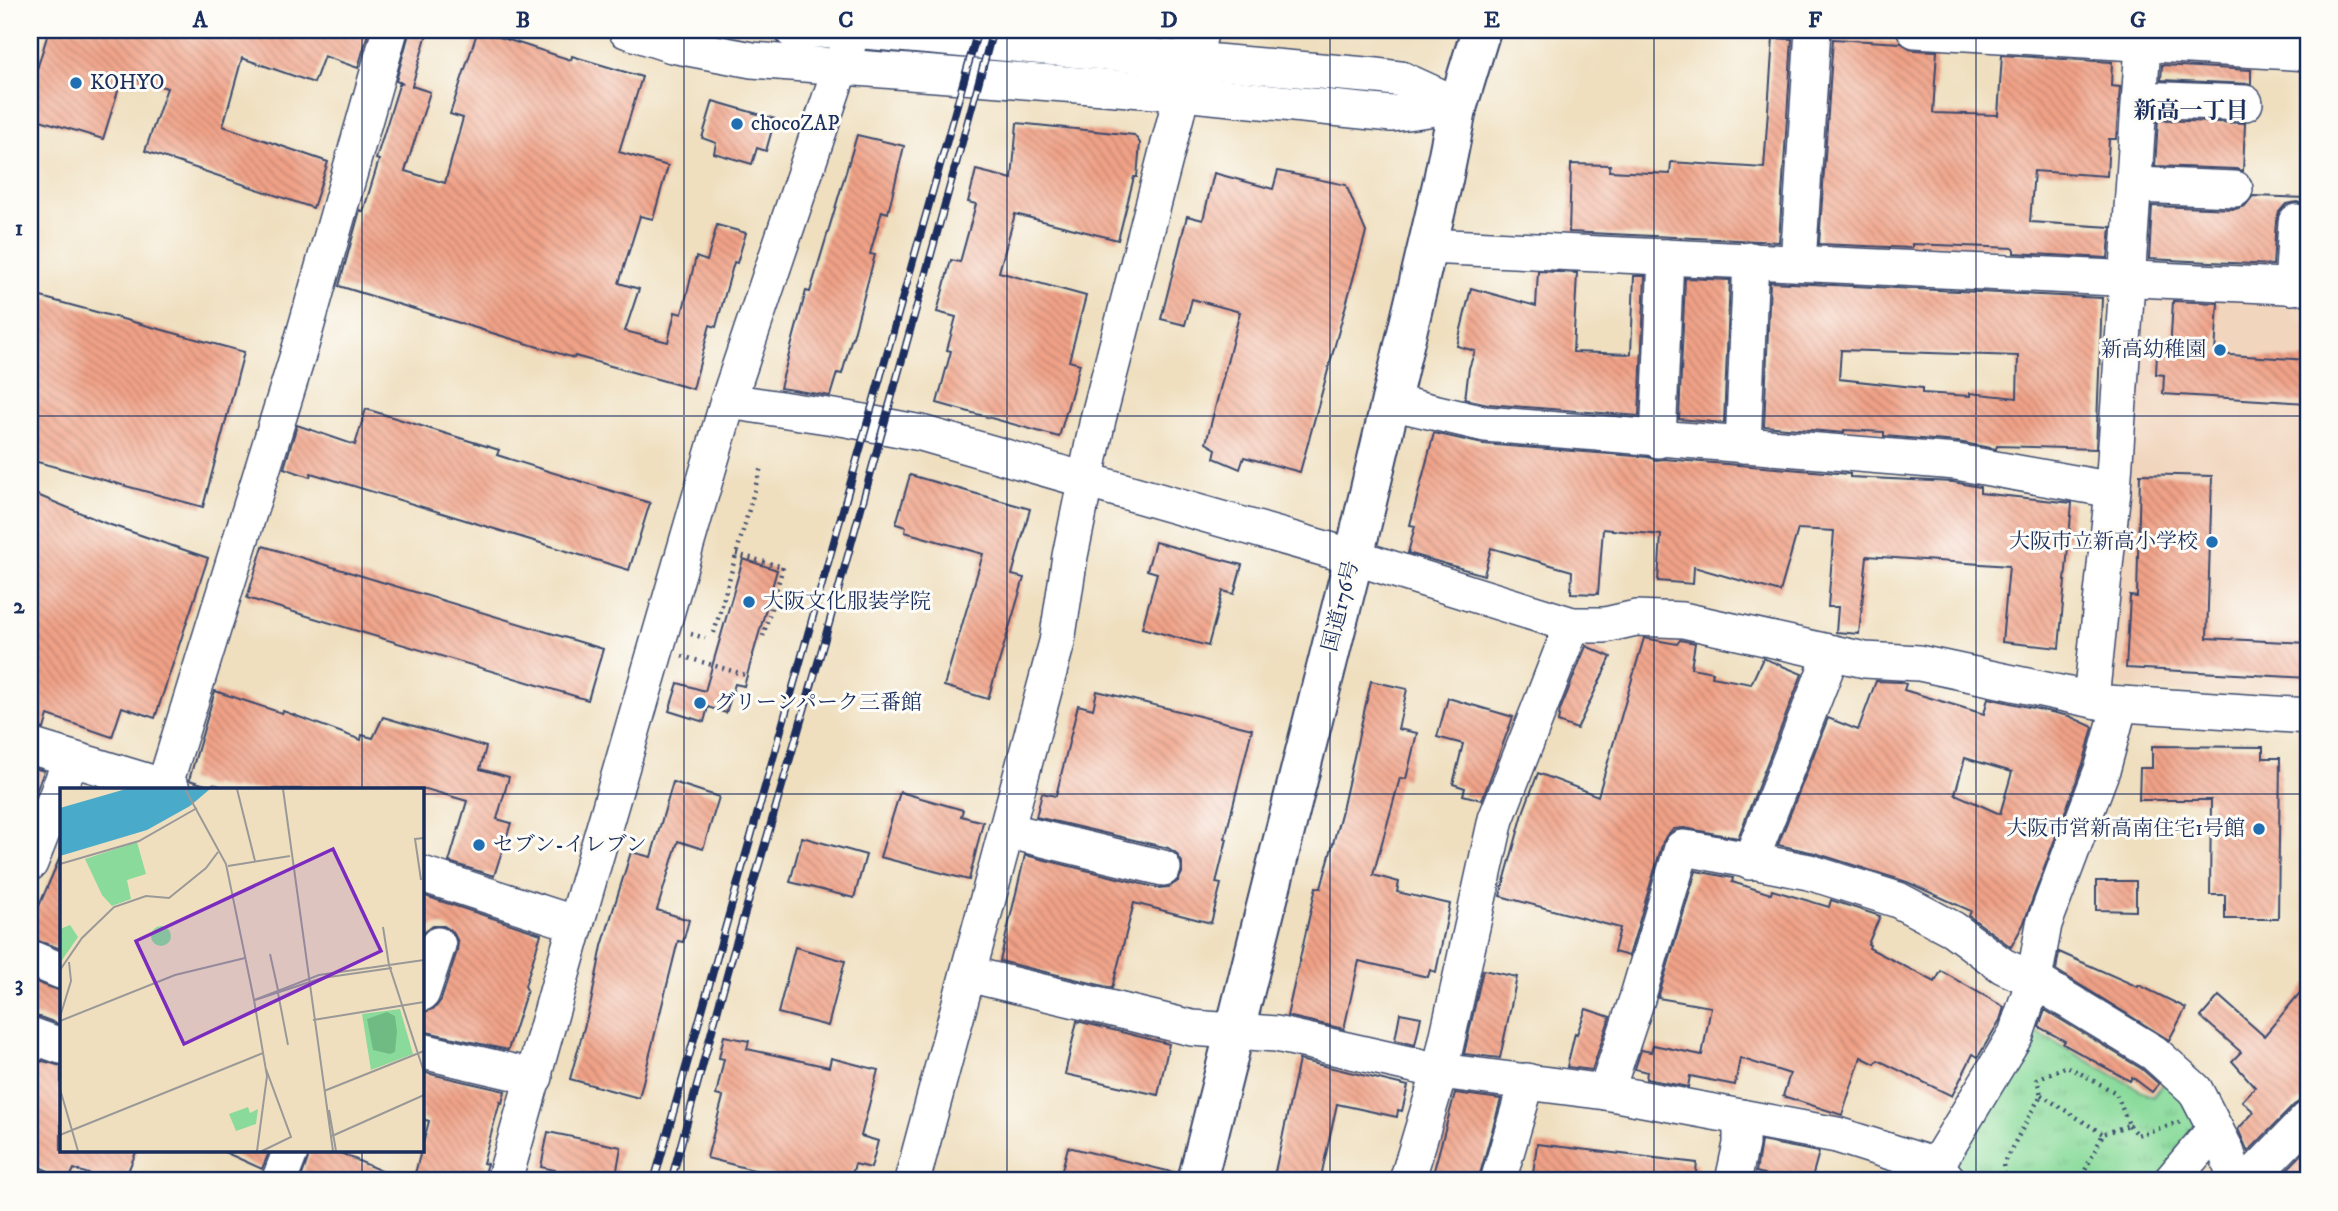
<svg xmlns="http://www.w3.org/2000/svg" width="2338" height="1211" font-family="'IM FELL DW Pica','Noto Serif JP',serif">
<defs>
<pattern id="grass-tufts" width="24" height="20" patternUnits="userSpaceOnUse" patternTransform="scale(1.75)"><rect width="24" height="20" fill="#8adb9b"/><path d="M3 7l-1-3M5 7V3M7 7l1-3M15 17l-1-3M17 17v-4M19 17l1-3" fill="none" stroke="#76bc88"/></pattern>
<pattern id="building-back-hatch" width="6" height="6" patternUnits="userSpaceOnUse" patternTransform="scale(1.75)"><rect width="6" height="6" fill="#f1a287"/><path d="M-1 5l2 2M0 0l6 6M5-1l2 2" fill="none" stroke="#c28472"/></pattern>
</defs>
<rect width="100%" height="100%" fill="#fdfcf7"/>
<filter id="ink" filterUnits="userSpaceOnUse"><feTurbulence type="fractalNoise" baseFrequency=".0143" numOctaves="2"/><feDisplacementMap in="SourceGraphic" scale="14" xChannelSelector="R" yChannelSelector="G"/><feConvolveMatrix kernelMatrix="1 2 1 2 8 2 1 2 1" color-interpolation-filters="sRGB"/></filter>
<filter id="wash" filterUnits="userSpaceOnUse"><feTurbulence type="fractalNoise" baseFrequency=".00686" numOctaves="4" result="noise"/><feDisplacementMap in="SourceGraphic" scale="28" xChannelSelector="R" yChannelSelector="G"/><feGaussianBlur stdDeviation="1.57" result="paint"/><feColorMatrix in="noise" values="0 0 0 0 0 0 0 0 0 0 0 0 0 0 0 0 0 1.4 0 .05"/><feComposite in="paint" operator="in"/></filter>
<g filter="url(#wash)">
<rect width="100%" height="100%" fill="#efdfbf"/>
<path fill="#f1d5bd" d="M2149,290L2308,298V699L2163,691L2114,684L2106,673L2135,303Z"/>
<path fill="url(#grass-tufts)" stroke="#52857c" stroke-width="2" d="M2029,1028L2153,1097L2171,1073L2207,1129L2161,1181H1963L1951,1170Z"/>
<g id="blocks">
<g fill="url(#building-back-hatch)" fill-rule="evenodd">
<path d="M49,30H369L358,68L324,56L314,83L242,58L223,126L328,162L313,208L145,151L167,88L123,75L103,139L30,117V92Z"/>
<path d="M410,30H428L412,86L430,92L405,171L445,183L463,118L450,114L478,30L571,60L572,56L642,77L619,152L668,166L653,219L640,216L619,283L639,289L625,331L668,342L675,312L682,314L696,257L707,261L717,225L746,233L737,263L734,262L716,327L710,325L693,389L575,356L574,358L339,286L360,210L363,212L379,160L376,159L400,82L403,84L396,81Z"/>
<path d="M1773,38L1792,39L1779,242L1569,232L1571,164L1610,165L1609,171L1670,174L1671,162L1764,168Z"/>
<path d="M1833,39L1901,43L1913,50L1937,51L1933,113L1998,115L2002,55L2112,62L2111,86L2120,87L2116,139H2109L2107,176L2034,171L2030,222L2111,227L2108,258L2014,253V248L1912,244V248L1819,244Z"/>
<path d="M2162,65L2251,70V84L2161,80Z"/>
<path d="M713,101L775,119L766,151L757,148L752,164L714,153L716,143L702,138Z"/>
<path d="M2158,120L2245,123L2243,171L2236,169L2155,166Z"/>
<path d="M1017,123L1134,135L1140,143L1137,177H1134L1118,240L1015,214L999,272L1086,296L1069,361L1080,364L1059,437L937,403L951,351L947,350L956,317L937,312L951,260L960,262L976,204L968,202L976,170L1012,179Z"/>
<path d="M857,135L904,146L888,213L882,211L870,254L875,255L853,337H852L842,374L837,373L830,396L780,388L806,291L810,292Z"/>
<path d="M1278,171L1346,185L1366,232L1300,472L1244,457L1240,469L1214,458L1216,449L1206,443L1240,312L1192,299L1185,325L1161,319L1187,216L1203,220L1214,173L1273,189Z"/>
<path d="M2253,196L2308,198V206L2297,202L2286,204L2279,212L2276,221L2273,265L2149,259L2152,206L2235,209L2245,206Z"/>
<path d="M1538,271L1577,273L1573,352L1631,354L1634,276H1645L1639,416L1488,404L1465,399L1469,368L1475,351L1457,346L1471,288L1536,306Z"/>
<path d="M1685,278L1730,280L1724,423L1679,419Z"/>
<path d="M1770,282L2102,298L2096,449L1997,446L1996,449L1958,442L1884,436V432L1844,430V433L1764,426ZM1841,350L2018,356L2017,398L1970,393V396L1922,393V388L1839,379Z"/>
<path d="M30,294L244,352L203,507L30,460Z"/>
<path d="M2173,301L2218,303L2215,354L2308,360V403L2163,394L2164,375L2156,374L2157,352H2170Z"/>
<path d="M366,409L499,450L497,455L650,503L629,570L311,473L310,477L284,468L297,425L355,445Z"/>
<path d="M1434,433L1483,444L1648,457L1656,460L1664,459L1850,474V477L1953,482L1980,487V493L2072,503L2059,648L2002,642L2009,566L1867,556L1859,634L1836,632L1838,607H1828L1834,531L1798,529L1780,592L1694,567L1693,584L1658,581L1661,535L1603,529L1598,594L1571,593L1572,571L1491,548L1484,575L1408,553L1415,526L1410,525Z"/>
<path d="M2140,474L2212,476L2207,638L2308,643V678L2126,668L2130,596L2137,597Z"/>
<path d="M910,475L1030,509L1012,575L1024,578L988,699L944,686L983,554L905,532L906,527L896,524Z"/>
<path d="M30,492L105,523L208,558L155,718L122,707L112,737L48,715L44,729L30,726Z"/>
<path d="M1155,542L1242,565L1234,594L1223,591L1208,646L1142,628L1157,573L1147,570Z"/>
<path d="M263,546L603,649L588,700L247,598Z"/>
<path d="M743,559L777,570L744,686L735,684L726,713L708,707L704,722L669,711L678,683L705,691Z"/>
<path d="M1644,638L1677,644L1680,640L1695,643L1691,668L1713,672L1712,677L1751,684L1763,658L1802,674L1738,838L1684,828L1674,829L1667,835L1663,842L1629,956L1614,952L1620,928L1500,896L1524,810L1538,773L1598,796Z"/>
<path d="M1586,646L1611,657L1577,729L1558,722L1560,710Z"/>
<path d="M1371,681L1407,689L1398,729L1417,733L1406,779L1400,778L1373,875L1399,882L1397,892L1450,904L1436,972L1430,970L1428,977L1359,961L1344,1029L1287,1016L1316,887L1321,888L1342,810Z"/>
<path d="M1876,681L1901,682L1906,684L1904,690L1984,714L1988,698L2069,716L2093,727L2084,761L2023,925L2011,947L1969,916L1971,911L1907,882L1815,853L1778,845L1828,718L1858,730ZM1965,758L2012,772L2000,814L1955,794Z"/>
<path d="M215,691L282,713L283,711L361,740L362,735L373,738L383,717L486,747L480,769L509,777L497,819L511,823L494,876L449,862L467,801L426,789H229L213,784L212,787L189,780Z"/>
<path d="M1097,691L1252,729L1225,838L1227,839L1216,883L1221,884L1211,923L1134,903L1112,988L1000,961L1025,855L1158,888L1169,887L1178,881L1182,873V862L1176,853L1168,848L1036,817L1042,793L1056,796L1078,705L1093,709Z"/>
<path d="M1448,698L1513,717L1482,800L1463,795L1465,788L1453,784L1463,744L1437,737Z"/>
<path d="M2152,746L2263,747V758H2280L2278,919H2225V895H2210L2211,800H2139L2140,768H2152Z"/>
<path d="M30,767L44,771L30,807Z"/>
<path d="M673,782L719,797L703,849L678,841L657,910L689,920L683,942L678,941L639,1098L570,1079L591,1002L602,946L631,852L651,857Z"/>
<path d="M900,792L963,810L961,816L983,822L969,880L880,857Z"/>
<path d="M802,837L866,855L854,898L790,882Z"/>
<path d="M61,855V949L30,938V902L39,906Z"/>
<path d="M1696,871L1733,878L1732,882L1771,894L1772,890L1829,907L1831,900L1880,916L1868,944L1870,945L1869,948L1935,982L1941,971L2004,1007L2000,1020L1978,1057L1973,1054L1952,1096L1878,1060L1875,1064L1861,1057L1842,1115L1783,1096L1790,1074L1740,1058L1735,1085L1690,1076L1688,1087L1646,1079L1647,1072L1635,1069L1641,1050L1651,1052L1653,1045L1702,1055L1711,1007L1658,998Z"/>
<path d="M2096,881H2136V911L2096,910Z"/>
<path d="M422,895L541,934L525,986L527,990L508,1050L422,1031V1013L435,1008L441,1000L457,951L458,942L453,932L444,926H433L422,934Z"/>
<path d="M795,947L845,961L828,1026L778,1013Z"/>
<path d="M2059,952L2138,987L2139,985L2186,1008L2169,1040L2056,970Z"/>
<path d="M1483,970L1517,977L1500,1058L1464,1054Z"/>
<path d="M30,980L61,991V1025L40,1017L30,1016Z"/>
<path d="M2308,983V1099L2302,1100L2294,1105L2248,1152L2238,1129L2254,1112L2242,1101L2255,1087L2232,1061L2241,1052L2201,1017L2219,996L2264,1036Z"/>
<path d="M1586,1009L1610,1017L1592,1070L1567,1067L1575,1033L1577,1034Z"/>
<path d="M2045,1010L2142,1069L2159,1084L2152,1092L2132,1077L2130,1081L2063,1044L2065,1041L2039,1027Z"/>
<path d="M1400,1013L1421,1017L1415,1045L1395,1040Z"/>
<path d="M1077,1021L1169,1044L1158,1095L1065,1074Z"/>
<path d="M724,1036L749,1041L747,1049L829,1067L831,1058L878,1070L861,1136L878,1141L871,1168L855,1164L850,1181H796L707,1158L723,1097L716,1095L724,1059L719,1058Z"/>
<path d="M1299,1060L1408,1086L1402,1111L1398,1110L1397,1117L1337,1104L1320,1181H1273Z"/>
<path d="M43,1061L61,1066V1150H137L124,1181H109L74,1169L69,1180L30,1163V1066Z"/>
<path d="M422,1072L505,1091L502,1103L500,1102L483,1163L487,1164L481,1181H413L429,1121L422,1119Z"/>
<path d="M1455,1093L1501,1099L1478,1181H1431Z"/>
<path d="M548,1132L621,1147L615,1181H589L554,1175L555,1170L541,1167Z"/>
<path d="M1761,1141L1819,1152L1811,1181H1761L1764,1174L1756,1172Z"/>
<path d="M1537,1144L1697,1163L1695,1181H1532Z"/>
<path d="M1068,1147L1176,1173V1181H1059Z"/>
<path d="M2308,1148V1181H2276Z"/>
<path d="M220,1150H270L262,1169Z"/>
<path d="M311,1150H334L404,1181H300Z"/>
</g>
</g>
</g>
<g filter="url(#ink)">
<use href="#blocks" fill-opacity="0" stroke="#3b496d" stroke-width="2"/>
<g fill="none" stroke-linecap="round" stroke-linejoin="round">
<defs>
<g id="minor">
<path d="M626,30L672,45L752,60L1182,93L1392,114L1458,105"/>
<path d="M792,30H853L1377,76L1401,79L1458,105"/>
<path d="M1915,30L2308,53"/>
<path d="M1193,61L1201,30"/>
<path d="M2140,99L2245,103"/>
<path d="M2135,185L2235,189"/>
<path d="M1427,246L2308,287"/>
<path d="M1798,263L1813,30"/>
<path d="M2292,287L2296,222"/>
<path d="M728,401L847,419L921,433L1354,557L1572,625H1605L1636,618L1683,620L1865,660L1919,663L2107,703L2308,716"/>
<path d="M1390,402L1485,424L1956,462L2113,490"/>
<path d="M1658,440L1666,257"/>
<path d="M1743,445L1751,260"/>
<path d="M2091,699L2113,490L2144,30"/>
<path d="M30,746L172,789"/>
<path d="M164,787L301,345L390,30"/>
<path d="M1006,830L1163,868"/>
<path d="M1750,862L1832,653"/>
<path d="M30,863L71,759"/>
<path d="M422,874L576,924"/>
<path d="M30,958L61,971"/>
<path d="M968,974L1192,1028L1276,1034L1440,1071L1606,1092L1837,1135L1936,1166L1949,1181"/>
<path d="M422,993L438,945"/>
<path d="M30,1046L33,1036L61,1046"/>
<path d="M422,1051L535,1077"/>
<path d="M1606,1092L1637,999L1682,848L1691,849L1809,872L1898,900L1953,929L2003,966L2034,980L2154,1053L2195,1090L2226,1150L2236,1181"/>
<path d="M1936,1166L2016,1034L2034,980L2044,924L2103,767L2120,704"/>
<path d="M279,1181L291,1150"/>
<path d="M504,1181L576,924L728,401L853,30"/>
<path d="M912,1181L1057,642L1070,556L1098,419L1182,93"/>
<path d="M1407,1181L1440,1071L1496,819L1572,625"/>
<path d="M1498,1181L1527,1081"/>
<path d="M1733,1181L1741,1144V1117"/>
<path d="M2171,1181L2215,1129"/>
<path d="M2248,1181L2308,1119"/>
</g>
<path id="highway" d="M1197,1181L1354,557L1443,180L1458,105L1481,30"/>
</defs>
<use href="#minor" stroke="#3b496d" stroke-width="38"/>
<use href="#highway" stroke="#3b496d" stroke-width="42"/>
<g stroke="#3b496d" stroke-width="4.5" stroke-dasharray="2 5" stroke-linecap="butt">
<path d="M736,554L783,567L763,636"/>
<path d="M714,633L761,467"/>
<path d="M691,634L705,638"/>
<path d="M682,656L749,676"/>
<path d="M2041,1095L2103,1134"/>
<path d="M2129,1125L2137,1135L2180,1122"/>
<path d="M2005,1181L2003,1164L2041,1095L2037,1079L2067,1066L2116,1093L2129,1125L2103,1134L2080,1181"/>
</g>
<use href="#minor" stroke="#fff" stroke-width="35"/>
<use href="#highway" stroke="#fff" stroke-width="38"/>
<defs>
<g id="rail">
<path d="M654,1181L978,30"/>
<path d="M671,1181L732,957L824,642L993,30"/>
</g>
</defs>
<use href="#rail" stroke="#1b2f5e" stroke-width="8"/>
<use href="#rail" stroke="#fdfcf7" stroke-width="5" stroke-dasharray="16" stroke-linecap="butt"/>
</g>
</g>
<path fill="none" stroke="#1b2f5e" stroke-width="2" stroke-opacity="0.55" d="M362,30V789M684,30V1181M1007,30V1181M1330,30V1181M1654,30V1181M1976,30V1181M30,416H2308M30,794H61M422,794H2308M362,1150V1181"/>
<g fill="#1f6fb2" stroke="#fdfcf7" stroke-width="2.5">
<circle cx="76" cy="83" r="7"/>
<circle cx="737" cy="124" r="7"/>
<circle cx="2220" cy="350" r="7"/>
<circle cx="2212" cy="542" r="7"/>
<circle cx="749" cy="602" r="7"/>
<circle cx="700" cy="703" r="7"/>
<circle cx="2259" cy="829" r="7"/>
<circle cx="479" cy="845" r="7"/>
</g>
<g text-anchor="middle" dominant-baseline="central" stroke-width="6" stroke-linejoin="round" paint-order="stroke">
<g font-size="21" fill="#1b2f5e" stroke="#fdfcf7" text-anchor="start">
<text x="90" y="83">KOHYO</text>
<text x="751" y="124">chocoZAP</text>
<text x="2206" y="350" text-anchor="end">新高幼稚園</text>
<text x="2198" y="542" text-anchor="end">大阪市立新高小学校</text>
<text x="763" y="602">大阪文化服装学院</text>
<text x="714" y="703">グリーンパーク三番館</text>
<text x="2245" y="829" text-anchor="end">大阪市営新高南住宅1号館</text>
<text x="493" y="845">セブン-イレブン</text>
</g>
<g font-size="21" fill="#1b2f5e" stroke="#fdfcf7">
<text transform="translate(1341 606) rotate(-76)">国道176号</text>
</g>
<g font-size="23" font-weight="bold" fill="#1b2f5e" stroke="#fdfcf7">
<text x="2191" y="111">新高一丁目</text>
</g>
</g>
<g transform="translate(60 788)">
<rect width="364" height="364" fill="#efdfbf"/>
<path d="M77,54L86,86L67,92L71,111L52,118L42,107L25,71ZM10,137L18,149L0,175V141ZM91 148a10 10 0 1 1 20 0a10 10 0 1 1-20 0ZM340,221L353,266L311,282L302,226ZM188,319L190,325L198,321L196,336L176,343L169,326Z" fill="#8adb9b"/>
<path d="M327,224L335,228L337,243L335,264L330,266L313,262L307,231Z" fill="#6fbb83"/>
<path d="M69,65L75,85L41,95L35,74Z" fill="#8adb9b"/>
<path d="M66,1H150L130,18L87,42L0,68V20Z" fill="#4aaac9"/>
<path fill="none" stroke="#9a9998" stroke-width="2" d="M125,1L166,76L194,212L207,288L197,363M177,1L195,73M223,1L273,363M0,76L79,53L137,20M168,78L230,68M361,92L355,51L364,50M323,139L329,177L364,284M210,166L218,202M0,182L22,150L54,119L86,108L109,110L146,80L158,64M218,205L228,257M194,212L259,187L364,172M195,212L262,190L332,180M0,229L11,193L9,174M253,232L364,214M0,233L115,187L185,170M0,301L18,363M264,303L364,263M269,322L276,363M0,347L203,265M272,348L364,307M202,363L231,349L206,281"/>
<path fill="#7b2cbf" fill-opacity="0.15" stroke="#7b2cbf" stroke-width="3.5" d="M273,61L321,163L124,256L76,153Z"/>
<rect width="364" height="364" fill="none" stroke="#1b2f5e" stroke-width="3.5"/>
</g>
<rect width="2338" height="1211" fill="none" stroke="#fdfcf7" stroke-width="77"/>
<rect x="38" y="38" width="2262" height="1134" fill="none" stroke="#1b2f5e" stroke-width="2.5"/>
<g font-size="23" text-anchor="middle" font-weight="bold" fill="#1b2f5e">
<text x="200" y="27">A</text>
<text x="523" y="27">B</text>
<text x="846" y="27">C</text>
<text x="1169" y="27">D</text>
<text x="1492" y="27">E</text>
<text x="1815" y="27">F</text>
<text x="2138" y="27">G</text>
<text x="19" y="235">1</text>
<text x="19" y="613">2</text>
<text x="19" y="991">3</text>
</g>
</svg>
